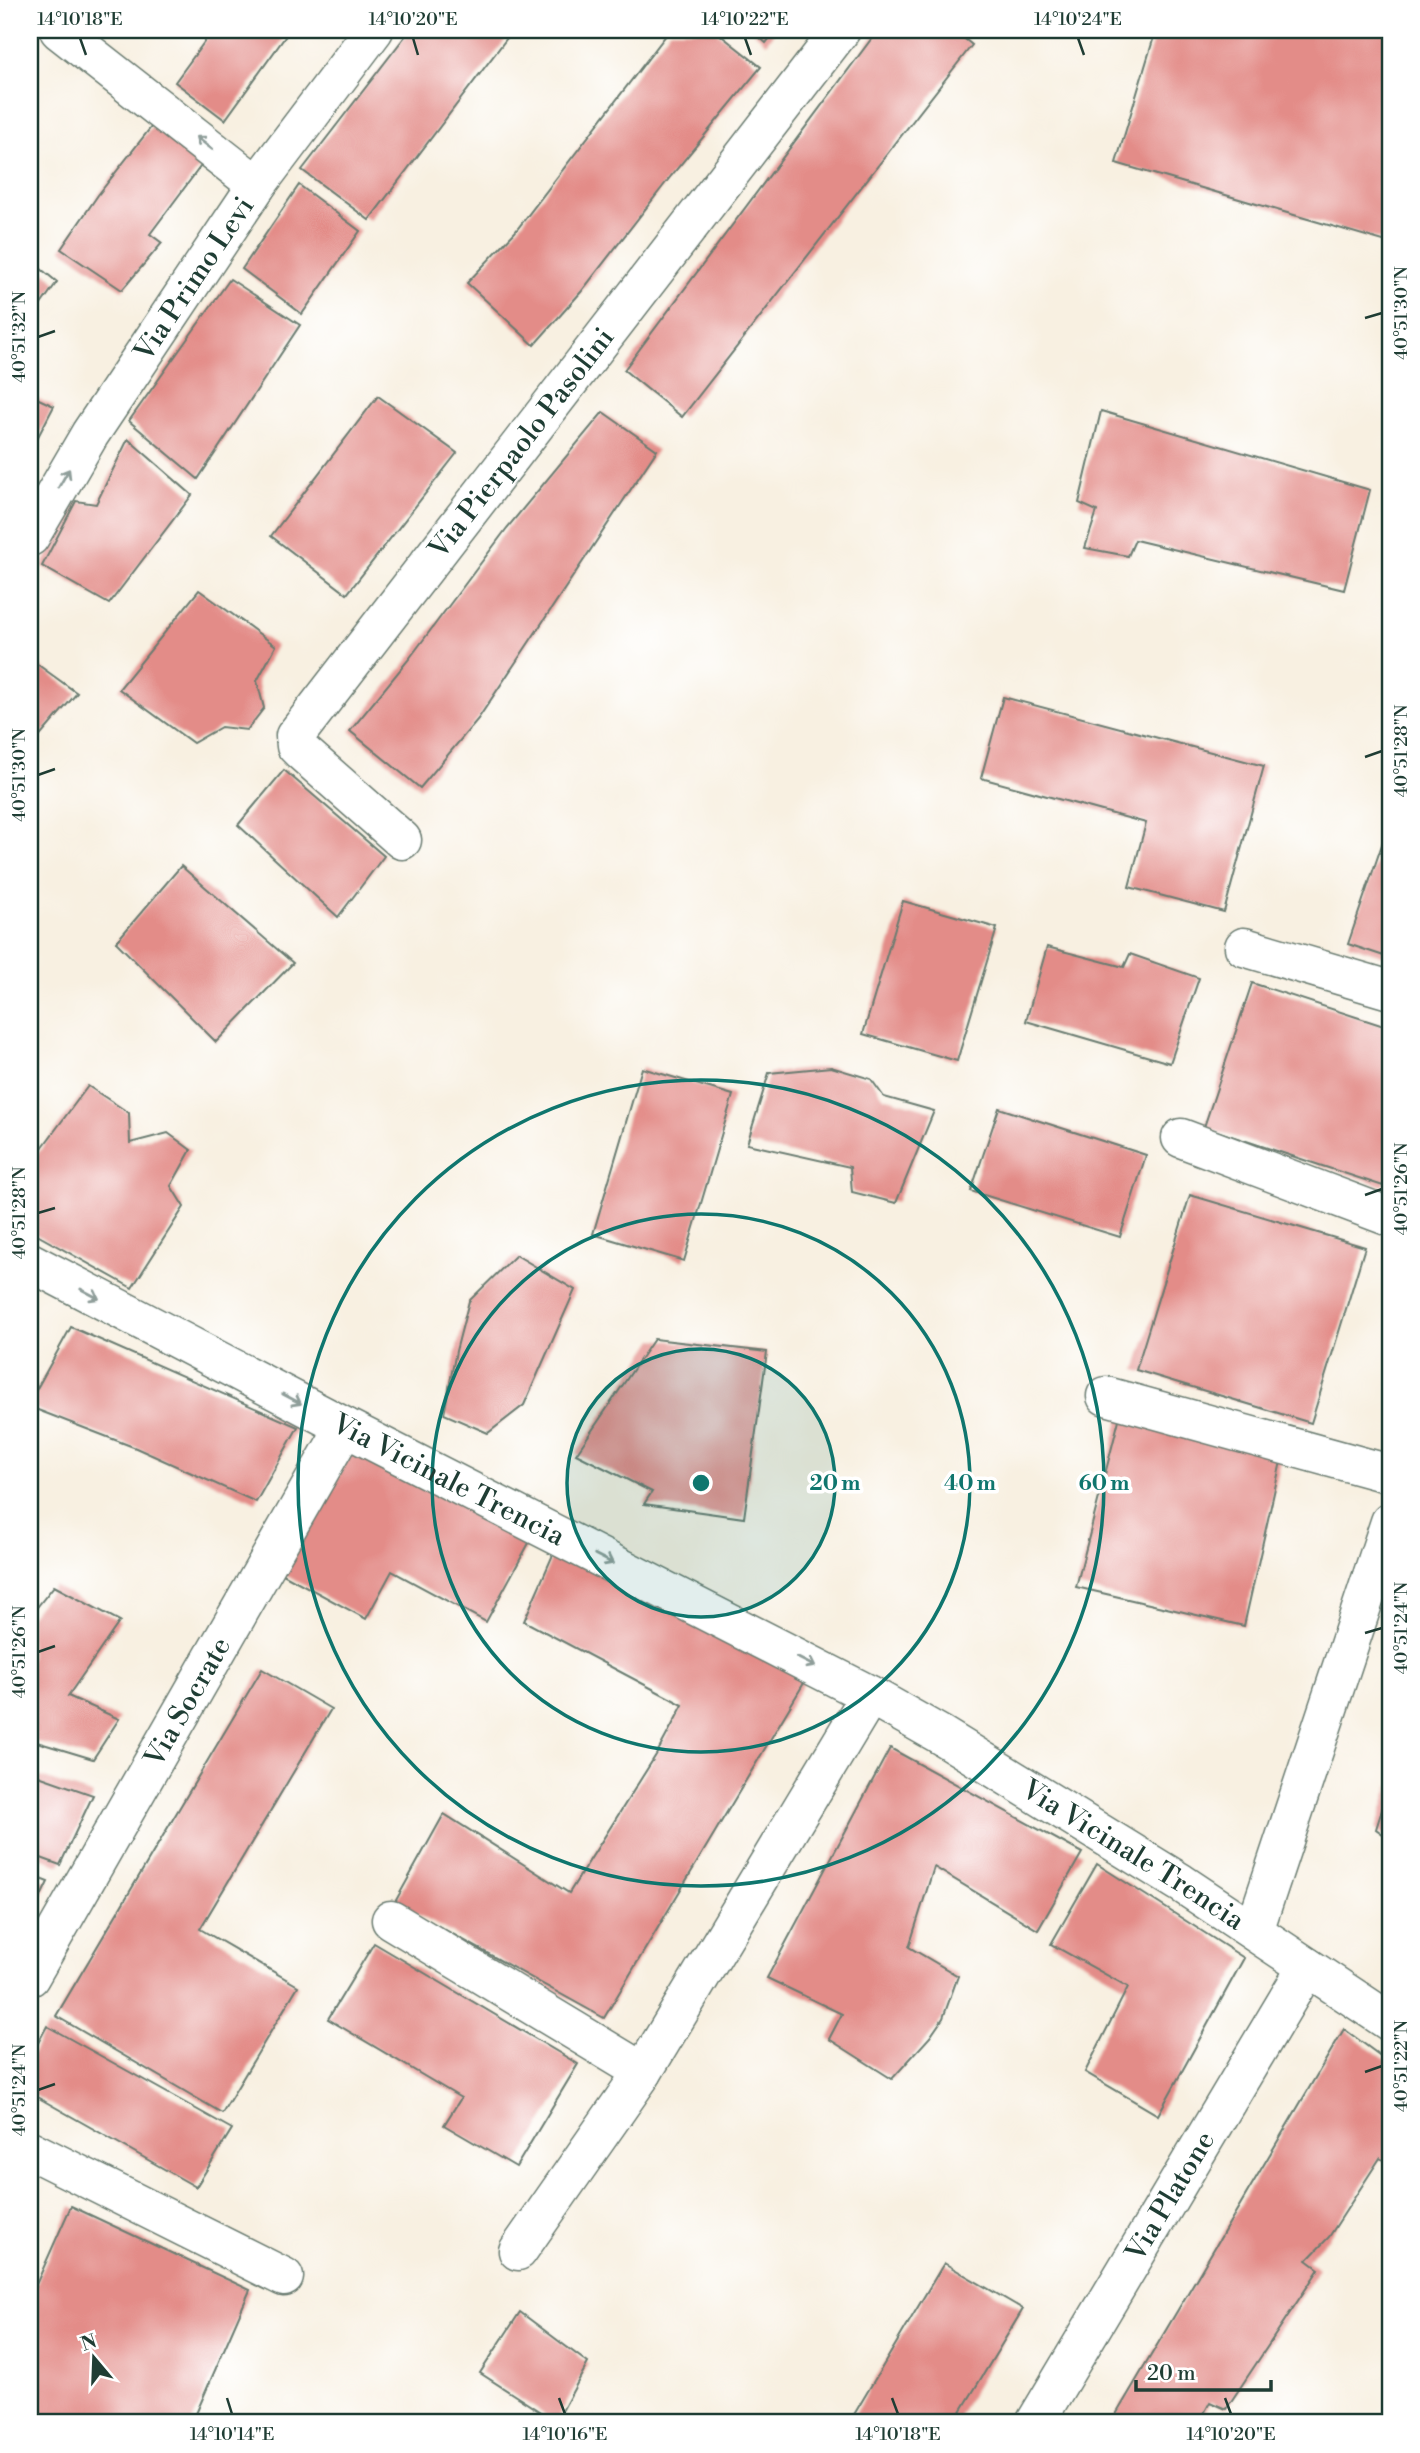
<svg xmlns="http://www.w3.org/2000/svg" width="1420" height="2453" font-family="'Libre Bodoni',serif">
<rect width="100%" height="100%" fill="#fff"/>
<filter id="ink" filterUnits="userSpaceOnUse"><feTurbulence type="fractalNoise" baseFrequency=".0143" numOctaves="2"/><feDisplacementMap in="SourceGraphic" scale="14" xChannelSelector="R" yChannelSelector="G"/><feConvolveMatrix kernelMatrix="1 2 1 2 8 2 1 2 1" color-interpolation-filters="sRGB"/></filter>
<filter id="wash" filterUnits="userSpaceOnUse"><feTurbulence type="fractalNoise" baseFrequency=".00686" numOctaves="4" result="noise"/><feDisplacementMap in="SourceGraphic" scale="28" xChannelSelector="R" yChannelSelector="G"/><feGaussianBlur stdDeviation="1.57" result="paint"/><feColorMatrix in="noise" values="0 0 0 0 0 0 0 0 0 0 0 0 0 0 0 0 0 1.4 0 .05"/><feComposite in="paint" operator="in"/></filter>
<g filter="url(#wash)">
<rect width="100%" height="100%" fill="#f8f0e1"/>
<g id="blocks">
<g fill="#e38c88">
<path d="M213,30H290L225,120L175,82Z"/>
<path d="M410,30H513L369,220L302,170Z"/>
<path d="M670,30H714L761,67L671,176L581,292L534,345L467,283L515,232Z"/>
<path d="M751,30H776L766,43Z"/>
<path d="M878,30H954L972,45L682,417L624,370Z"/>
<path d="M1156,30H1390V243L1116,163Z"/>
<path d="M152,126L203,163L150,234L162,243L122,290L61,249L98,195Z"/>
<path d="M299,185L360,231L302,314L242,269Z"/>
<path d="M30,260L57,282L30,320Z"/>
<path d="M230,279L300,325L198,479L129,421Z"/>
<path d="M30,395L54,406L30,452Z"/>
<path d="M378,396L457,453L347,594L271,536Z"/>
<path d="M1101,411L1370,490L1344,590L1135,540L1128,556L1085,548L1097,511L1079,503Z"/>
<path d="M603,412L657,450L478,719L420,788L350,731L409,659L507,528Z"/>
<path d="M128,439L192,495L109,604L42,566L76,501L96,504Z"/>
<path d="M199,590L276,646L257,681L264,708L247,730L221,727L193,743L119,689Z"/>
<path d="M30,659L77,693L30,748Z"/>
<path d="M1003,697L1264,766L1224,912L1129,887L1146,823L981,778Z"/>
<path d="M284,770L384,856L338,917L238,825Z"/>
<path d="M1390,821V958L1348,944Z"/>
<path d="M181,866L293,963L216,1042L116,942Z"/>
<path d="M903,901L997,928L957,1061L863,1034Z"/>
<path d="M1047,947L1124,967L1130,954L1199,978L1170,1063L1026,1021Z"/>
<path d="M1252,983L1390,1028V1164L1383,1186L1204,1127Z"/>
<path d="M831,1067L871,1079L884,1097L934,1111L896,1203L852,1192L850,1167L747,1144L769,1073Z"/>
<path d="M642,1068L733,1095L684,1261L593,1234Z"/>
<path d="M88,1086L129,1113L130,1143L168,1133L191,1150L171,1186L184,1207L132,1288L30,1231V1164Z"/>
<path d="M999,1108L1146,1155L1120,1237L971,1191Z"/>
<path d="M1190,1195L1365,1247L1311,1423L1136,1370Z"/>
<path d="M516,1255L575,1290L524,1405L488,1433L444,1414L456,1351L469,1301Z"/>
<path d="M71,1327L298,1427L256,1502L136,1448L30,1407V1401Z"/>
<path d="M654,1339L767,1352L744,1518L644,1504L652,1492L576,1454Z"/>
<path d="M1122,1408L1282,1457L1244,1626L1076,1587Z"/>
<path d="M359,1438L535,1532L486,1622L392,1571L366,1619L283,1574Z"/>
<path d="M555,1550L807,1678L604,2018L395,1902L444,1814L569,1893L656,1755L683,1705L524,1621Z"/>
<path d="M54,1586L120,1621L68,1696L119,1719L93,1759L30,1740V1616Z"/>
<path d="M262,1669L331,1709L200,1929L298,1986L222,2113L56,2016Z"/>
<path d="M890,1748L1082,1853L1038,1930L934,1867L909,1947L958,1976L943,2018L930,2037L892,2079L829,2039L842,2014L767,1978Z"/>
<path d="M30,1773L93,1795L60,1865L30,1854Z"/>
<path d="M1390,1784V1839L1376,1829Z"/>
<path d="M1097,1864L1244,1958L1158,2115L1085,2072L1128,1987L1051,1944Z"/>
<path d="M30,1875L48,1882L30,1919Z"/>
<path d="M374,1943L578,2064L516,2167L444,2125L461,2098L328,2019Z"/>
<path d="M47,2026L232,2129L196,2187L30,2093V2058Z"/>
<path d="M1344,2029L1390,2063V2164L1380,2158L1329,2237L1307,2260L1319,2269L1226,2409L1210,2402L1199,2423H1111Z"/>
<path d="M71,2206L250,2290L192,2423H30V2298Z"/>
<path d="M944,2263L1023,2309L954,2423H849Z"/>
<path d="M520,2312L588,2363L556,2422L480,2373Z"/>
</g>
</g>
</g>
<g filter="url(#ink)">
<use href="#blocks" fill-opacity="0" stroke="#6b7c71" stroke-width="2"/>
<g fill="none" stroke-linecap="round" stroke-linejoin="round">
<defs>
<g id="minor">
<path d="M59,30L257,185"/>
<path id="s1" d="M30,537L90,434L257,185L374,30"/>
<path id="s2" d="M402,840L301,751L296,746L295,736L841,30"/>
<path d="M1244,947L1390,990"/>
<path d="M1181,1138L1390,1217"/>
<path id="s3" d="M30,1262L345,1427L870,1695L939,1734L1181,1883L1390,2022"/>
<path d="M1106,1396L1390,1474"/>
<path d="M391,1920L643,2072"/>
<path d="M1254,1931L1390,1522"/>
<path id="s4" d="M30,1977L345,1427"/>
<path d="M30,2150L284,2277"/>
<path d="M518,2251L643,2072L870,1695"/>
<path id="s5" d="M1035,2423L1307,1967"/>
</g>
</defs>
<use href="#minor" stroke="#6b7c71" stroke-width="41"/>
<use href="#minor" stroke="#fff" stroke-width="38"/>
</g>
<defs><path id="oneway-shaft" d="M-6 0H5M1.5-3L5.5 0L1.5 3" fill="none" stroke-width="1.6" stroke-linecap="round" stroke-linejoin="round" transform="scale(1.75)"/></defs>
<g stroke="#8f9e9a">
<use href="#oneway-shaft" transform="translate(204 143) rotate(-142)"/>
<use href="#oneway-shaft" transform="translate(64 478) rotate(-60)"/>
<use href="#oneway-shaft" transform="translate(90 1294) rotate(28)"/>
<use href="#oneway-shaft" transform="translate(292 1399) rotate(28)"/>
<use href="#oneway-shaft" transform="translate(604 1559) rotate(27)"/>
<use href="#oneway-shaft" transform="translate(806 1662) rotate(27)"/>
</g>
</g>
<path fill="none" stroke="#1f3d34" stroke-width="2.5" d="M80,38L86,55M413,38L418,55M745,38L751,55M1078,38L1084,55M1365,318L1382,313M38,337L55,331M1365,757L1382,751M38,775L55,769M1365,1195L1382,1189M38,1213L55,1208M1365,1633L1382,1628M38,1652L55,1646M1365,2072L1382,2066M38,2090L55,2084M227,2398L232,2414M559,2398L565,2414M892,2398L898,2414M1225,2398L1231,2414"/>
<circle cx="701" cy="1483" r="134" fill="#0f766e" fill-opacity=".12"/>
<g fill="none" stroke="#0f766e" stroke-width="3.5">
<circle cx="701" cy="1483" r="134"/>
<circle cx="701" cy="1483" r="269"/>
<circle cx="701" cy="1483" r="403"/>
</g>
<g text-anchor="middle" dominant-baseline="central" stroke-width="7" stroke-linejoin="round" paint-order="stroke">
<g font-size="28" fill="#1f3d34" stroke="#fff">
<text stroke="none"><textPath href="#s1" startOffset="306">Via Primo Levi</textPath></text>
<text stroke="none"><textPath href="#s2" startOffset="522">Via Pierpaolo Pasolini</textPath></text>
<text stroke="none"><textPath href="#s3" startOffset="472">Via Vicinale Trencia</textPath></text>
<text stroke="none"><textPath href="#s4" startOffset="317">Via Socrate</textPath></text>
<text stroke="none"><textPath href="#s3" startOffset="1253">Via Vicinale Trencia</textPath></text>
<text stroke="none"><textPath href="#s5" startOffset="264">Via Platone</textPath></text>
</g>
</g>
<circle cx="701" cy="1483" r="10" fill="#0f766e" stroke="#fff" stroke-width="3.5"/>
<g font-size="21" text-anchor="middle" font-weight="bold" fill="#0f766e" stroke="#fff" stroke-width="7" stroke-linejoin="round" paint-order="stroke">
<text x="835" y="1490">20 m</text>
<text x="970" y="1490">40 m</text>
<text x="1104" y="1490">60 m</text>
</g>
<rect width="1420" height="2453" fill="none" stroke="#fff" stroke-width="77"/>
<g transform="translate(94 2358) rotate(341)" stroke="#ffffff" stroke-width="5" paint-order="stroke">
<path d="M0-5L12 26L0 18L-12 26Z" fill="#1f3d34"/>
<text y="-10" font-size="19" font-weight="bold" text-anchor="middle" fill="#1f3d34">N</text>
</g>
<path d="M1136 2380v10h135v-10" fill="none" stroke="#1f3d34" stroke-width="3.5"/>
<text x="1147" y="2380" font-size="21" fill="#1f3d34" stroke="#ffffff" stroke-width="5" paint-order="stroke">20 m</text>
<rect x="38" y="38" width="1344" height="2376" fill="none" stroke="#1f3d34" stroke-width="2.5"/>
<g font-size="18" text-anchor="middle" fill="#1f3d34">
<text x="80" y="25">14°10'18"E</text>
<text x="413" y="25">14°10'20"E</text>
<text x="745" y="25">14°10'22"E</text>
<text x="1078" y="25">14°10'24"E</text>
<text transform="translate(1401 313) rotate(-90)" y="6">40°51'30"N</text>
<text transform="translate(19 337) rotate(-90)" y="6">40°51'32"N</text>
<text transform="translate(1401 751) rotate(-90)" y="6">40°51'28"N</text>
<text transform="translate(19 775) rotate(-90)" y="6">40°51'30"N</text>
<text transform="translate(1401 1189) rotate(-90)" y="6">40°51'26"N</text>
<text transform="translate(19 1213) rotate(-90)" y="6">40°51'28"N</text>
<text transform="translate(1401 1628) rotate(-90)" y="6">40°51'24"N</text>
<text transform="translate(19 1652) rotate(-90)" y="6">40°51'26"N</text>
<text transform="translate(1401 2066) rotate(-90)" y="6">40°51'22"N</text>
<text transform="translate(19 2090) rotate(-90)" y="6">40°51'24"N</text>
<text x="232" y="2440">14°10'14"E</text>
<text x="565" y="2440">14°10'16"E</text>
<text x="898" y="2440">14°10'18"E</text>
<text x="1231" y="2440">14°10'20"E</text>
</g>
</svg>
